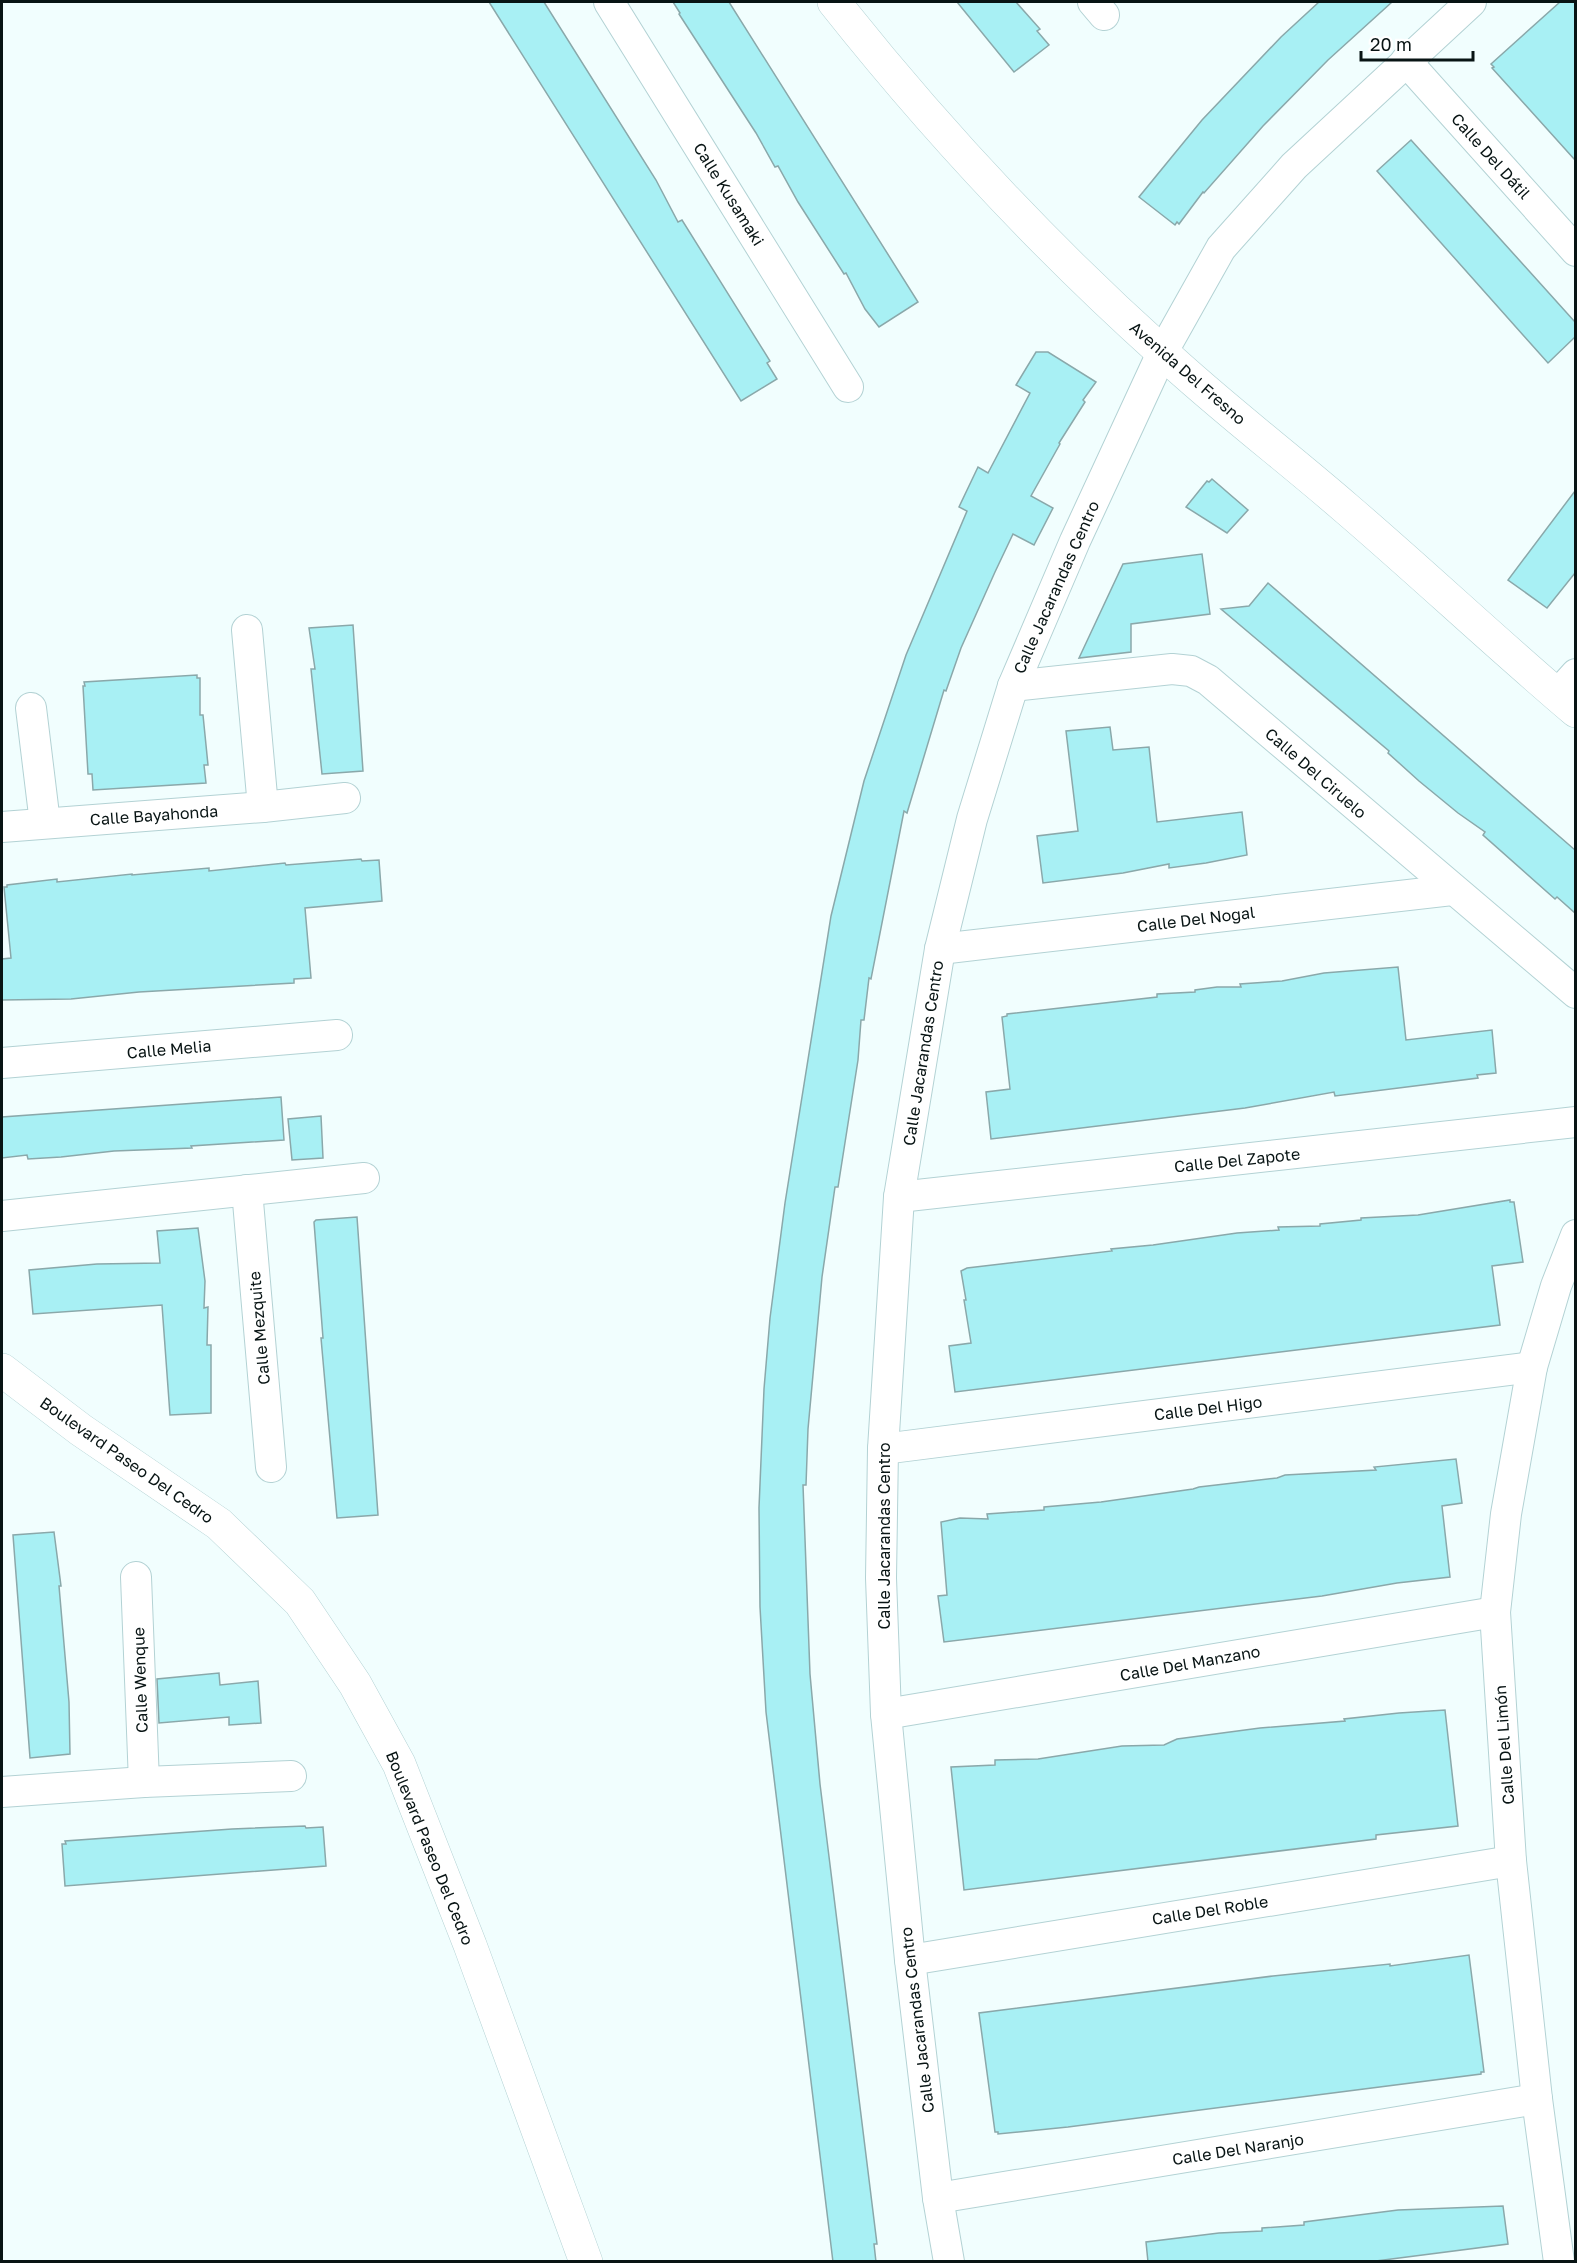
<svg xmlns="http://www.w3.org/2000/svg" width="1577" height="2263" font-family="'Golos Text',sans-serif">
<rect width="100%" height="100%" fill="#f1fefe"/>
<g fill="#a8f0f4" stroke="#8aa8aa" stroke-width="1.5">
<path d="M489,2H544L656,180L678,222L682,220L770,361L767,363L777,379L741,401Z"/>
<path d="M673,2H729L918,302L879,327L865,309L846,273L844,274L798,202L778,166L775,167L756,133L679,14L680,13Z"/>
<path d="M957,2H1016L1040,29L1037,31L1049,45L1014,72Z"/>
<path d="M1319,2H1392L1328,60L1263,126L1204,193L1203,192L1179,224L1177,222L1175,225L1139,197L1202,120L1281,37Z"/>
<path d="M1560,2H1575V160L1492,68L1494,67L1491,64Z"/>
<path d="M1411,140L1575,322V337L1548,363L1377,171Z"/>
<path d="M1036,352H1048L1096,382L1083,400L1085,402L1059,443L1060,444L1031,496L1053,508L1034,545L1013,534L995,572L961,648L946,691L944,690L907,813L904,811L871,979L869,978L864,1020H861L858,1060L838,1187H835L822,1277L808,1429L806,1485H803L810,1674L820,1784L877,2244H874L876,2262H833L766,1712L760,1607L759,1508L764,1389L770,1318L785,1203L831,916L864,781L906,655L967,511L959,507L978,467L988,473L1030,393L1016,385Z"/>
<path d="M1212,479L1248,510L1227,533L1186,507L1207,481L1209,482Z"/>
<path d="M1575,491V573L1547,608L1508,580Z"/>
<path d="M1202,554L1210,614L1131,624V652L1079,658L1123,564Z"/>
<path d="M1268,583L1575,850V913L1557,897L1555,899L1483,835L1485,832L1458,813L1419,781L1388,753L1389,751L1221,609L1249,606Z"/>
<path d="M353,625L363,771L322,774L311,669H315L309,628Z"/>
<path d="M197,675V678H200V715H203L208,765H204L206,783L93,790L92,774H88L83,686H85L84,682Z"/>
<path d="M1110,727L1113,750L1149,747L1157,822L1242,812L1247,855L1206,863L1169,868V864L1123,873L1043,883L1037,836L1078,831L1066,731Z"/>
<path d="M361,859L362,861L379,860L382,901L305,908L311,978L294,979V983L139,992L71,999L2,1000V959L11,958L4,887H7V885L57,879V882L132,874V875L209,868V871L285,863L286,865Z"/>
<path d="M1398,967L1406,1040L1492,1030L1496,1073L1477,1075L1478,1078L1335,1096L1334,1092L1245,1108L991,1139L986,1092L1010,1089L1002,1017L1007,1016V1014L1157,997V994L1195,992V990L1217,987H1241L1240,984L1282,981L1324,973Z"/>
<path d="M281,1097L284,1140L191,1146L192,1148L114,1151L61,1157L28,1159L27,1155L2,1158V1117Z"/>
<path d="M321,1116L323,1158L292,1160L288,1119Z"/>
<path d="M1510,1200V1202H1514L1523,1262L1492,1266L1500,1325L955,1392L949,1346L971,1343L964,1300H966L961,1271L967,1268L1112,1251L1111,1249L1153,1245L1237,1233L1279,1230L1278,1227L1320,1226V1224L1361,1220V1218L1418,1215Z"/>
<path d="M357,1217L378,1515L337,1518L321,1338H323L314,1222L316,1220Z"/>
<path d="M198,1228L205,1281L204,1308L208,1307L207,1345H211V1413L170,1415L162,1305L33,1314L29,1270L97,1264L160,1263L157,1231Z"/>
<path d="M1456,1459L1462,1503L1442,1506L1450,1577L1397,1583L1322,1596L944,1642L938,1596L947,1595L941,1522L960,1518L988,1519L987,1514L1044,1510V1507L1101,1502L1193,1489L1199,1487L1277,1478L1285,1475L1376,1470L1374,1467Z"/>
<path d="M54,1532L61,1586H59L69,1702L70,1754L30,1758L13,1535Z"/>
<path d="M219,1673L220,1685L258,1681L261,1723L229,1725V1717L159,1723L157,1679Z"/>
<path d="M1445,1710L1458,1826L1376,1835V1839L964,1890L951,1767L995,1765V1760L1038,1759L1122,1746L1164,1745L1177,1739L1260,1728L1345,1721L1344,1719L1399,1713Z"/>
<path d="M305,1826L306,1828L323,1827L326,1866L65,1886L62,1844H66L65,1841L232,1829Z"/>
<path d="M1469,1955L1484,2072H1481V2074L1068,2127L998,2134V2132H995L979,2013L1273,1976L1390,1964V1966Z"/>
<path d="M1503,2206L1508,2244L1368,2262H1148L1146,2242L1219,2233L1262,2231V2228L1304,2225V2222L1398,2210Z"/>
</g>
<g fill="none" stroke-linecap="round" stroke-linejoin="round">
<defs>
<g id="street">
<path d="M609,2L848,387"/>
<path d="M1093,2L1104,15"/>
<path d="M1406,61L1576,251"/>
<path d="M247,630L263,807"/>
<path d="M1013,686L1172,669L1191,671L1208,680L1576,993"/>
<path d="M1557,695L1576,674"/>
<path d="M31,708L45,823"/>
<path d="M2,827L263,807L345,798"/>
<path d="M940,949L1452,890"/>
<path d="M2,1063L337,1035"/>
<path d="M247,1190L271,1467"/>
<path d="M899,1197L1576,1122"/>
<path d="M2,1216L364,1178"/>
<path d="M883,1449L1532,1367"/>
<path d="M136,1577L144,1782"/>
<path d="M886,1714L1495,1612"/>
<path d="M2,1792L144,1782L291,1776"/>
<path d="M910,1960L1511,1861"/>
<path d="M938,2198L1537,2099"/>
<path d="M949,2262L938,2198L910,1960L886,1714L881,1578L883,1449L899,1197L940,949L972,819L1013,686L1075,541L1162,353L1221,248L1294,166L1471,2"/>
<path d="M1559,2262L1537,2099L1511,1861L1495,1612L1506,1514L1532,1367L1556,1286L1576,1235"/>
</g>
<g id="secondary">
<path d="M834,2C933,127 1043,245 1162,352C1221,407 1286,456 1347,509C1424,575 1498,645 1576,711"/>
<path d="M2,1370L81,1430L219,1524L300,1602L355,1684L399,1764L470,1945L586,2262"/>
</g>
</defs>
<use href="#street" stroke="#b3d2d4" stroke-width="32"/>
<use href="#secondary" stroke="#b3d2d4" stroke-width="34"/>
<use href="#street" stroke="#fff" stroke-width="30"/>
<use href="#secondary" stroke="#fff" stroke-width="33"/>
</g>
<g text-anchor="middle" dominant-baseline="central" stroke-width="4.5" stroke-linejoin="round" paint-order="stroke">
<g font-size="16" fill="#081414" stroke="#fff">
<text transform="translate(1491 156) rotate(48)">Calle Del Dátil</text>
<text transform="translate(729 194) rotate(58)">Calle Kusamaki</text>
<text transform="translate(1188 373) rotate(41)">Avenida Del Fresno</text>
<text transform="translate(1056 587) rotate(-66)">Calle Jacarandas Centro</text>
<text transform="translate(1316 773) rotate(41)">Calle Del Ciruelo</text>
<text transform="translate(154 815) rotate(-4)">Calle Bayahonda</text>
<text transform="translate(1196 919) rotate(-7)">Calle Del Nogal</text>
<text transform="translate(169 1049) rotate(-5)">Calle Melia</text>
<text transform="translate(923 1053) rotate(-81)">Calle Jacarandas Centro</text>
<text transform="translate(1237 1160) rotate(-6)">Calle Del Zapote</text>
<text transform="translate(259 1328) rotate(-95)">Calle Mezquite</text>
<text transform="translate(1208 1408) rotate(-7)">Calle Del Higo</text>
<text transform="translate(127 1460) rotate(35)">Boulevard Paseo Del Cedro</text>
<text transform="translate(884 1536) rotate(-90)">Calle Jacarandas Centro</text>
<text transform="translate(1190 1663) rotate(-10)">Calle Del Manzano</text>
<text transform="translate(140 1680) rotate(-92)">Calle Wenque</text>
<text transform="translate(1504 1745) rotate(-94)">Calle Del Limón</text>
<text transform="translate(430 1848) rotate(68)">Boulevard Paseo Del Cedro</text>
<text transform="translate(1210 1910) rotate(-9)">Calle Del Roble</text>
<text transform="translate(917 2020) rotate(-97)">Calle Jacarandas Centro</text>
<text transform="translate(1238 2149) rotate(-9)">Calle Del Naranjo</text>
</g>
</g>
<rect width="1577" height="2263" fill="none" stroke="#081414" stroke-width="6"/>
<path d="M1361 51v9h112v-9" fill="none" stroke="#081414" stroke-width="3"/>
<text x="1370" y="51" font-size="18" fill="#081414" stroke="#ffffff" stroke-width="4.5" paint-order="stroke">20 m</text>
</svg>
